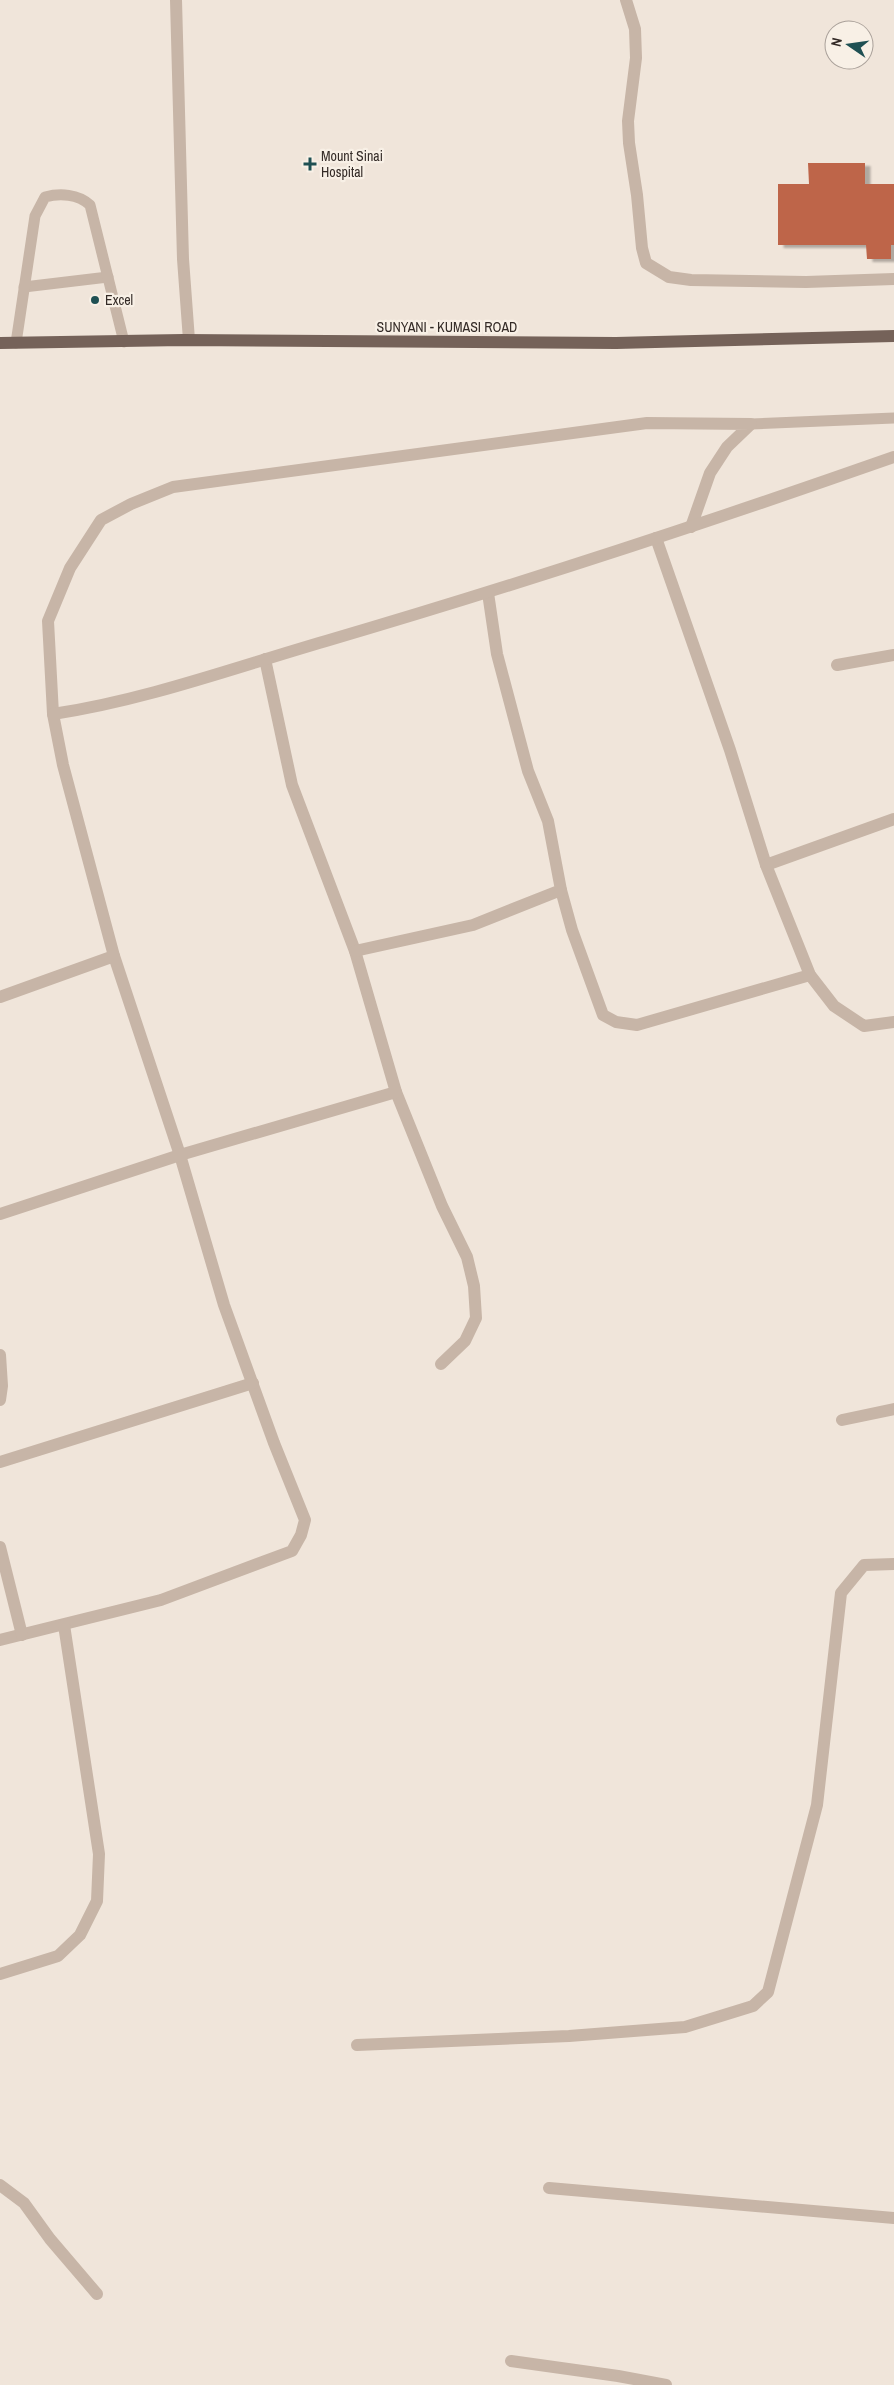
<svg xmlns="http://www.w3.org/2000/svg" width="894" height="2385" font-family="'Archivo Narrow',sans-serif">
<defs>
<filter id="shadow"><feDropShadow dx="5.5" dy="3" stdDeviation="1" flood-color="#0004"/></filter>
</defs>
<rect width="100%" height="100%" fill="#f0e5da"/>
<path fill="#be6549" filter="url(#shadow)" d="M808,163H865V184H894V245H891V259H867L866,245H778V184H809Z"/>
<g fill="none" stroke-linecap="round" stroke-linejoin="round">
<g stroke="#c7b5a7" stroke-width="11">
<path d="M24,287L108,277"/>
<path d="M16,343L35,216L45,197C60,193 78,194 90,205L124,342"/>
<path d="M751,424L894,418"/>
</g>
<g stroke="#c7b5a7" stroke-width="12">
<path d="M176,0L183,259L189,340"/>
<path d="M626,0L635,29L636,58L628,121L629,143L637,195L642,248L646,263L669,277L691,280L806,282L894,279"/>
<path d="M656,538L730,750L766,865L810,975L834,1006L864,1026L894,1022"/>
<path d="M265,659L292,785L355,951L396,1092L442,1206L467,1257L474,1286L476,1318L465,1341L441,1364"/>
<path d="M837,665L894,655"/>
<path d="M53,714L48,621L70,568L101,520L131,504L173,487L647,423L751,424L727,447L710,473L691,527"/>
<path d="M766,865L894,819"/>
<path d="M561,890L572,930L603,1015L616,1022L637,1025L810,975"/>
<path d="M355,951L473,925L561,890L548,821L528,771L497,654L488,593"/>
<path d="M114,956L63,765L53,714C146,700 236,667 326,641C517,585 706,523 894,457"/>
<path d="M0,997L114,956L180,1155L224,1305L274,1443L305,1520L301,1535L292,1551L161,1600L0,1640"/>
<path d="M0,1214L180,1155L396,1092"/>
<path d="M0,1355L2,1386L0,1400"/>
<path d="M842,1420L894,1409"/>
<path d="M0,1462L253,1383"/>
<path d="M0,1547L22,1635"/>
<path d="M0,1974L58,1956L80,1935L97,1901L99,1854L64,1625"/>
<path d="M357,2045L569,2036L685,2027L753,2006L768,1992L817,1805L841,1593L864,1565L894,1564"/>
<path d="M0,2185L24,2203L50,2239L97,2294"/>
<path d="M549,2188L894,2218"/>
<path d="M511,2361L618,2376L666,2385"/>
</g>
<path stroke="#756259" stroke-width="12" d="M0,343L183,340L616,343L894,336"/>
</g>
<g fill="#1f5053" stroke="#f8f0e6" stroke-width="2">
<path d="M307.5 156.5h5v5h5v5h-5v5h-5v-5h-5v-5h5z"/>
<circle cx="95" cy="300" r="5"/>
</g>
<g text-anchor="middle" dominant-baseline="central" stroke-width="4.5" stroke-linejoin="round" paint-order="stroke">
<g font-size="14" fill="#342b27" stroke="#f8f0e6" text-anchor="start">
<text x="321" y="156">Mount Sinai<tspan x="321" dy="16">Hospital</tspan></text>
<text x="105" y="300">Excel</text>
</g>
<g font-size="14" fill="#342b27" stroke="#f8f0e6">
<text x="447" y="327">SUNYANI - KUMASI ROAD</text>
</g>
</g>
<g transform="translate(849 45) rotate(283)"><circle r="24" fill="#f8f0e6" stroke="#aaa19a"/>
<path d="M0-4L9 19L0 12L-9 19Z" fill="#1f5053"/>
<text y="-8" font-size="14" font-weight="bold" text-anchor="middle" fill="#342b27">N</text>
</g>
</svg>
